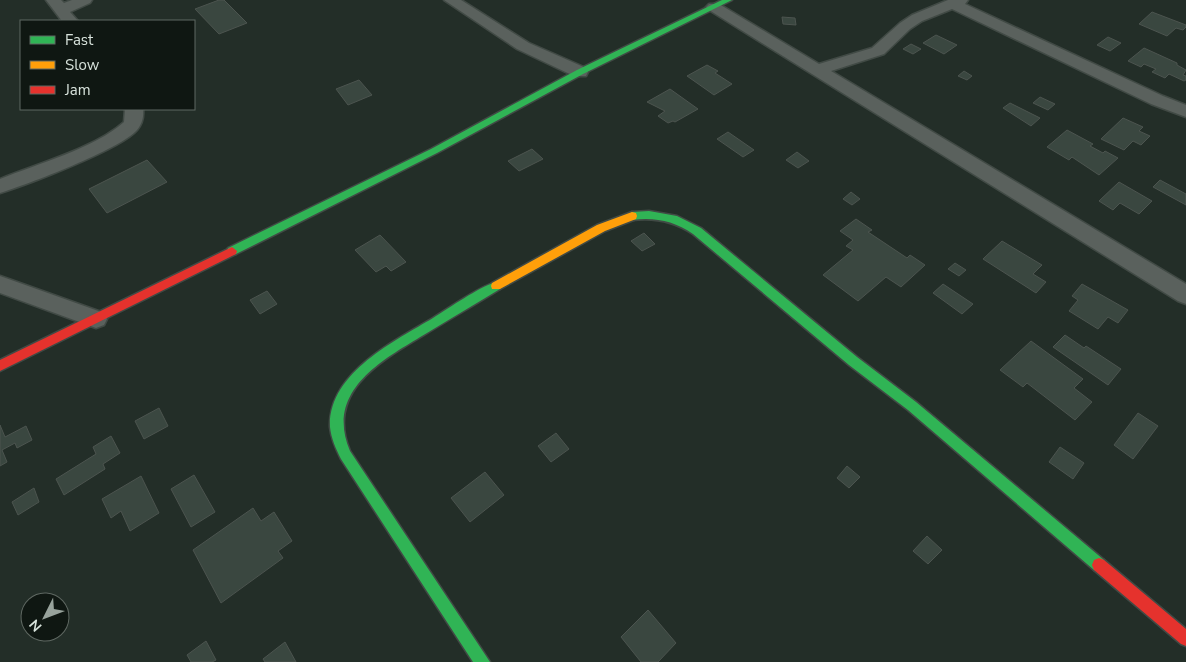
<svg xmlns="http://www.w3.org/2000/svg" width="1186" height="662" font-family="'Nunito Sans',sans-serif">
<rect width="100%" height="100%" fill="#232e28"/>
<g fill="#3a4740" stroke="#4c544f">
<path d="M219,0H224L247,23L219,34L195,9Z"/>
<path d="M1152,12L1186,25V27L1183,30L1176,28L1167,36L1139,24Z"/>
<path d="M782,17L795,18L796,25L783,24Z"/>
<path d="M936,35L957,45L944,54L923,43Z"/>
<path d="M1108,37L1121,43L1110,51L1097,45Z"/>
<path d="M911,44L921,49L913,54L903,49Z"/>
<path d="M1144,48L1177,63V65L1186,70L1183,75L1186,76V80L1184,81L1169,74L1165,78L1152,72L1156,69L1144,64L1141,67L1128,61Z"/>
<path d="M707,65L718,71L715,73L732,84L714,95L687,76Z"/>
<path d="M964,71L972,76L967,80L958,76Z"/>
<path d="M359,80L372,95L348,105L336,89Z"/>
<path d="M670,89L698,109L675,122L673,121L668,123L658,116L665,111L647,102Z"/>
<path d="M1040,97L1055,104L1048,110L1033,103Z"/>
<path d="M1010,103L1040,118L1031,126L1003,108Z"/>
<path d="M1123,118L1143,127L1139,131L1150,136L1141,145L1133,141L1124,150L1101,139Z"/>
<path d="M1067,130L1093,144L1090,146L1103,153L1105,151L1118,158L1099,175L1072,157L1069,160L1047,147Z"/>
<path d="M728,132L754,150L743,157L717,139Z"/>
<path d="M532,149L543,159L519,171L508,161Z"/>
<path d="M797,152L809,161L798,168L786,160Z"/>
<path d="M147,160L167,182L107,213L89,189Z"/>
<path d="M1160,180L1186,194V205L1153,187Z"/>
<path d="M1119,182L1152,201L1139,214L1120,203L1113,210L1099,201Z"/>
<path d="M851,192L860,199L852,205L843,199Z"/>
<path d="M856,219L872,230L868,232L907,258L910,255L925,265L901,287L886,277L858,301L823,275L853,250L846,246L853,240L840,231Z"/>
<path d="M644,233L655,244L642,251L631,241Z"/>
<path d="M380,235L406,262L391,271L386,266L376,272L355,250Z"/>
<path d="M1002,241L1042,265L1033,274L1046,282L1036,293L983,259Z"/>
<path d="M955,263L966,270L959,276L948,269Z"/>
<path d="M943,284L973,304L962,314L933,293Z"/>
<path d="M1082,284L1128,310L1118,323L1108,317L1098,329L1069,311L1078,300L1072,296Z"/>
<path d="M267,291L277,304L260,314L250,300Z"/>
<path d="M1065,335L1084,348L1086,346L1121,369L1108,385L1053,347Z"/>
<path d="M1031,341L1083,379L1074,388L1092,402L1075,420L1027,383L1023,387L1000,370Z"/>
<path d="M159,408L168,426L144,439L135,421Z"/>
<path d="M1138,413L1158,426L1133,459L1114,445Z"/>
<path d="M0,425L5,437L26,426L32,440L17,448L15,443L2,450L7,462L0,466Z"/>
<path d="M556,433L569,449L551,462L538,446Z"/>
<path d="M111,436L120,453L103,464L105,469L64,495L56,479L96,454L93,447Z"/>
<path d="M1060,447L1084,463L1073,479L1049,462Z"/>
<path d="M847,466L860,477L849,488L837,478Z"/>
<path d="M485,472L504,495L470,522L451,498Z"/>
<path d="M194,475L215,512L191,527L171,489Z"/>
<path d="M141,476L159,513L130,531L121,511L111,518L102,499Z"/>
<path d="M34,488L39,502L18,515L12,502Z"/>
<path d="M253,508L261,521L274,512L292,541L278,551L283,558L221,603L193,550Z"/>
<path d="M927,536L942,550L928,564L913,551Z"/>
<path d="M648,610L676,643L658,662H641L621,637Z"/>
<path d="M206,641L216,660L212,662H191L187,655Z"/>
<path d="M285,642L296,662H265L263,659Z"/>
</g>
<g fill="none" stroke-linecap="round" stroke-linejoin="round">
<defs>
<g id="street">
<path d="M46,0H61L64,3L72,0H92L90,3L70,12L78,21H62Z"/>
<path d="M444,0H461L529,43L586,68L588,72L586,76H574L517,49Z"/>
<path d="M948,0H968L965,4L1163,96L1186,105V117L1151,104L952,9L922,21L910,29L884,54L831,71L1186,284V304L1178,301L709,10L706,7L709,4H719L819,64L872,48L900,23L912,15Z"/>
<path d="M125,109H143C144,117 142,124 137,130C121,149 26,185 0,193V179C37,164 95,148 124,122Z"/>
<path d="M0,276L104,313L107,319L104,325L96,328L0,293Z"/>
</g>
<g id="fast">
<path d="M722,0H732L583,74L437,153L236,254L232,255L227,251L228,248L431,149L577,70Z"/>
<path d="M649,211L677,216L701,228L857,357L916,402L1104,560L1106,565L1104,570L1099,572L1094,570L908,410L849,365L693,234C674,221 655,217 632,220L627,216L632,212Z"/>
<path d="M496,282L500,283L501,286L500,289C476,304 451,318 427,333C384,359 324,390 350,451L490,662H473L341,459C336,449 331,438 330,427C328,373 395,341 433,318C451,307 477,288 496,282Z"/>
</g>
<path id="slow" d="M632,212L636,213L637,216L636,219L605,231L500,289H492L491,286L492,283L597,225Z"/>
<g id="jam">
<path d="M232,247L237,251L236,254L0,371V360Z"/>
<path d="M1099,558L1104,560L1186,629V646L1181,644L1094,570L1092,565L1094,560Z"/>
</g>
</defs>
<use href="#street" stroke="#414a45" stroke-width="3"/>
<use href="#fast" stroke="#414a45" stroke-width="3"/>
<use href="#slow" stroke="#414a45" stroke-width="3"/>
<use href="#jam" stroke="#414a45" stroke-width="3"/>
<use href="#street" fill="#5a615d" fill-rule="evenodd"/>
<use href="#fast" fill="#30b455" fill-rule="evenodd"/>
<use href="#slow" fill="#ff9f0a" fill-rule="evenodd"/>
<use href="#jam" fill="#e5322d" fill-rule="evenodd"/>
</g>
<rect x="20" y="20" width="175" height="90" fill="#0f1712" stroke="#5f6862"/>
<rect x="30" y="36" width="25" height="8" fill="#30b455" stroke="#5f6862"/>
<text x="65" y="45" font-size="15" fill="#d7e2db">Fast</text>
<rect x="30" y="61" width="25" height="8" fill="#ff9f0a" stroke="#5f6862"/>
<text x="65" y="70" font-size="15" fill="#d7e2db">Slow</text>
<rect x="30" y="86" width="25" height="8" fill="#e5322d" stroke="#5f6862"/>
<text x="65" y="95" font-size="15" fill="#d7e2db">Jam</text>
<g transform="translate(45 617) rotate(228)"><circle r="24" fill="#0f1712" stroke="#5f6862"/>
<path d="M0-4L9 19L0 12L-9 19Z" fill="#98a39c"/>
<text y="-8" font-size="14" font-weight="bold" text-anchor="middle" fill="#d7e2db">N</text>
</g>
</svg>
